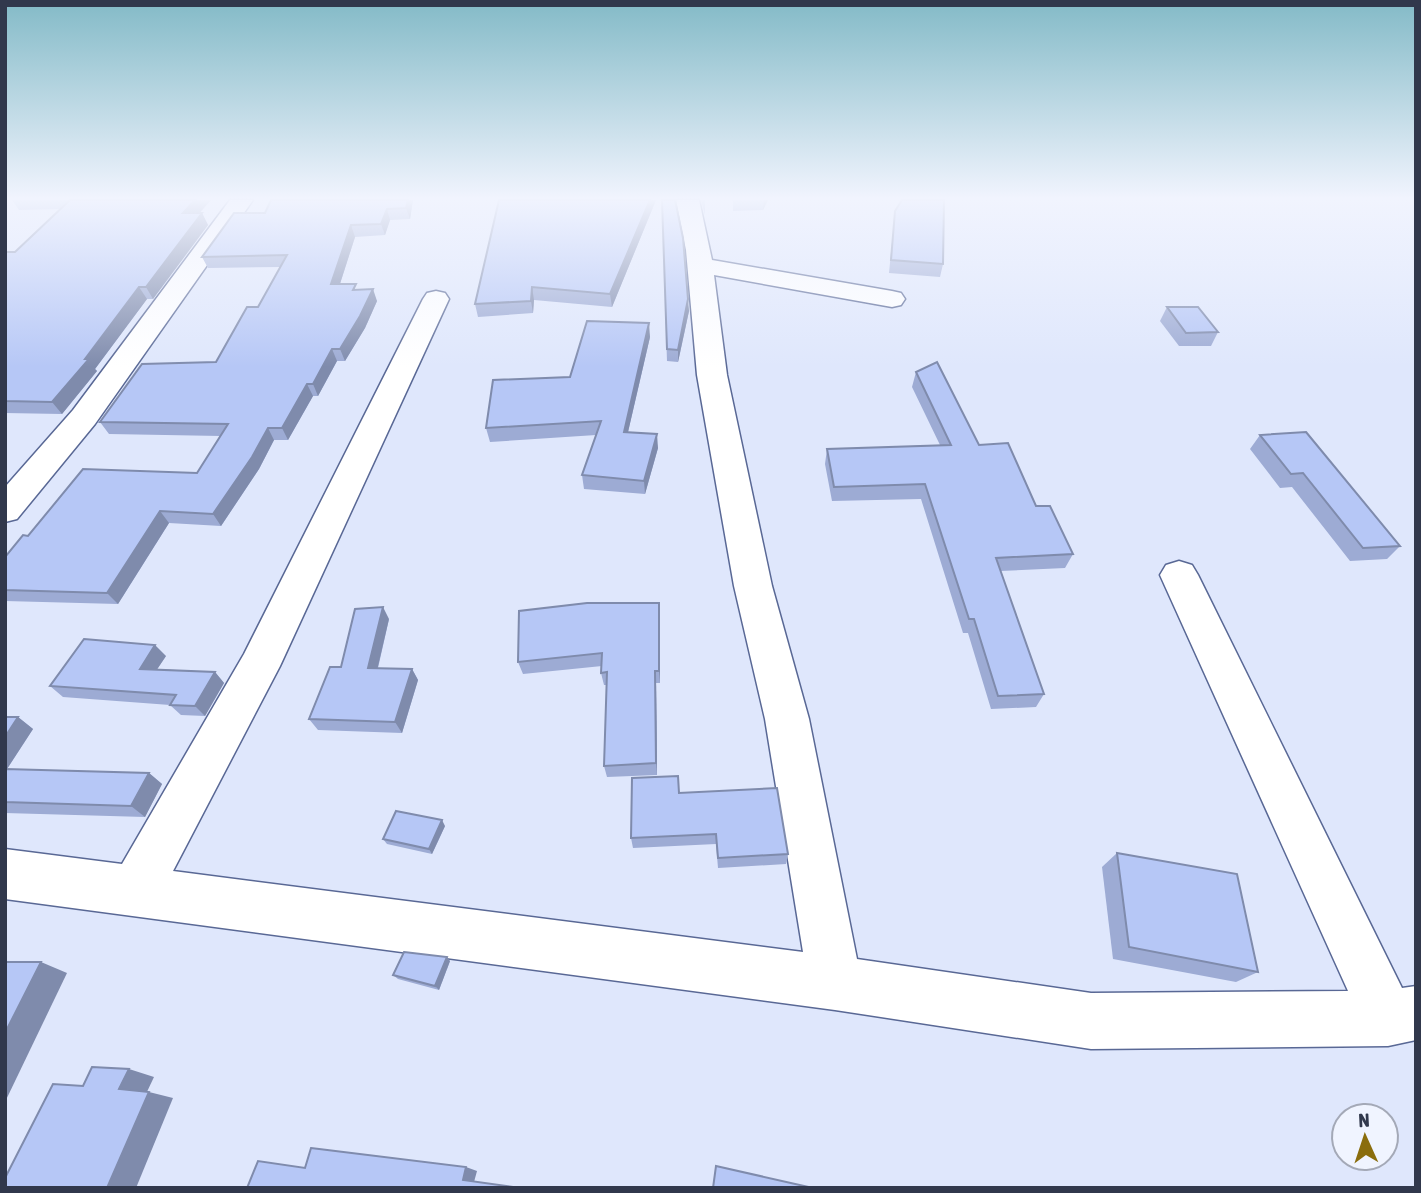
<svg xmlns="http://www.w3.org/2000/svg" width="1421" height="1193" font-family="'Asap Condensed',sans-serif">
<rect width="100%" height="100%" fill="#dfe7fc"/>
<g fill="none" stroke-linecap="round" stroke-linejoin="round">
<defs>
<g id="minor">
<path d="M230,200H253L95,424L17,519L5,522V487L73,410Z"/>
<path d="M676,200H699L712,260L892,291L901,293L905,299L901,305L892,307L714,275L727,375L772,586L809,719L857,959L1091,993L1348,991L1160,575L1166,565L1179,561L1192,565L1198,575L1402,988L1416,986V1040L1388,1046L1091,1049L835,1010L5,899V849L122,864L244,654L423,299L427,293L436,291L445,293L449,299L280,666L173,871L803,952L765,719L734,586L697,375L686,250Z"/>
</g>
</defs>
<use href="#minor" stroke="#596895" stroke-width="3"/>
<use href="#minor" fill="#fff" fill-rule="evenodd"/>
</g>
<g fill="#9dabd4">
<path d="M12,200H211L199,213H202L208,225L153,299H147L95,369L97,371L62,414L5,413V252H15L61,209L19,210Z"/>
<path d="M271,200H413L410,219L390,220L385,235L355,237L340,284L358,290L377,301L365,328L345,361H337L318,396H313L288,440H274L259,469L221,526L169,523L118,604L5,601V557L28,536L197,473L221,436L109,434L100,422L216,362L258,307L280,267L208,268L202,257L265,213Z"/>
<path d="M656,200L612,307L534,300L533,313L478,317L475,304Z"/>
<path d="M662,200L689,311L678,362L667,361Z"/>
<path d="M701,200H705V215Z"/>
<path d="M733,200H768L763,210L733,211Z"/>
<path d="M895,211L943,264L940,277L889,273Z"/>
<path d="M1167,307L1218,332L1211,346H1179L1160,321Z"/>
<path d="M650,337L628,432L658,448L645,494L584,489L582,475L596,435L490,442L486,428L570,377Z"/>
<path d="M916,372L979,445L1036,506L1073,554L1065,568L1000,571L1044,694L1036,707L991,709L968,633H963L921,499L832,501L825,464L827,449L940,445L912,387Z"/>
<path d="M1260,435L1400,546L1387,559L1350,561L1292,487L1280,488L1250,449Z"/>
<path d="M659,603L660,683H656L657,775L607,777L604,766L607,685H604L601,673L602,666L523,674L518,662Z"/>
<path d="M389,619L378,668L412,669L418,680L402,733L318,730L309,719L341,667Z"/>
<path d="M166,656L157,669L215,672L224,683L205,716L181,715L170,705L63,697L50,686Z"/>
<path d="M5,717H18L33,729L7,769L149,773L162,784L145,817L5,813Z"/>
<path d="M679,793L788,854L786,864L718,868L716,844L633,848L631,838Z"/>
<path d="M445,826L432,854L387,844L383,839Z"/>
<path d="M1117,853L1258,972L1236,982L1113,959L1102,867Z"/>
<path d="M450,961L439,990L398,979L393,975Z"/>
</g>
<g fill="#7f8bac">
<path d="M195,200H211L189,225L183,213Z"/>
<path d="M408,200H413L410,219L406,208Z"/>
<path d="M650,200H656L612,307L610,294Z"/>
<path d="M764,200H768L763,210Z"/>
<path d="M387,209L390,220L385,235L381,224Z"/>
<path d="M202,213L208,225L153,299L146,287Z"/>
<path d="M351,225L355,237L336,296L331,284Z"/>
<path d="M139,287L147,299L95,369L97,371L62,414L52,402Z"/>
<path d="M532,287L534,300L533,313L531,301Z"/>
<path d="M373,289L377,301L365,328L345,361L340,349Z"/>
<path d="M688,299L689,311L678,362V350Z"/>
<path d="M649,323L650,337L625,445L624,432Z"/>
<path d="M332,349L337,361L318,396L313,384Z"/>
<path d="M307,384L313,396L288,440L282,428Z"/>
<path d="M268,428L274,440L259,469L221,526L213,514Z"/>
<path d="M657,434L658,448L645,494L644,481Z"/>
<path d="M160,511L169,523L118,604L107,593Z"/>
<path d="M659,603L660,615V683L659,671Z"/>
<path d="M383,607L389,619L375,679L368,668Z"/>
<path d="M155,645L166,656L150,680L140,669Z"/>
<path d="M412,669L418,680L402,733L395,722Z"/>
<path d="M655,671L656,683L657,775L656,763Z"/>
<path d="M215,672L224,683L205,716L195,706Z"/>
<path d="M18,717L33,729L5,772V737Z"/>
<path d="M149,773L162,784L145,817L131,806Z"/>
<path d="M442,820L445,826L432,854L429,849Z"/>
<path d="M447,957L450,961L439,990L435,986Z"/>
<path d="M41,962L67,973L5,1102V1033Z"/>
<path d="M129,1069L154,1077L145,1096L119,1089Z"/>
<path d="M149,1092L173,1098L136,1188H107Z"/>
<path d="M466,1167L477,1171L474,1182L463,1180Z"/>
</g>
<g fill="#b6c7f6" stroke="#7f8bac" stroke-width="2">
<path d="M70,200H195L183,213H202L146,287H139L85,359H89L52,402L5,401V252H15Z"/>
<path d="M271,200H408L406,208L387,209L381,224L351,225L331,284H356L353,290L373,289L360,316L340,349H332L313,384H307L282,428H268L252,457L213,514L160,511L107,593L5,590V557L23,535L28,536L83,469L197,473L228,424L100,422L142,364L216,362L247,307H258L287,255L202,257L234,213H265Z"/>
<path d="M499,200H650L610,294L532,287L531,301L475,304Z"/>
<path d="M662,200H675L683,238L688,299L678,350L667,349Z"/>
<path d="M902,200H944L943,264L891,260L895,211Z"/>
<path d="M1167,307H1198L1218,332L1186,333Z"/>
<path d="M587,321L649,323L624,432L657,434L644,481L582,475L601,421L486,428L493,380L570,377Z"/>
<path d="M937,362L979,445L1008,443L1036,506H1050L1073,554L996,558L1044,694L998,696L974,619H969L925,484L834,487L827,449L951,445L916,372Z"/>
<path d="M1306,432L1400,546L1363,548L1303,473L1291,474L1260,435Z"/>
<path d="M587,603H659V671H655L656,763L604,766L607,672L601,673L602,653L518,662L519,611Z"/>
<path d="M383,607L368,668L412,669L395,722L309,719L330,667H341L355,609Z"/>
<path d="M84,639L155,645L140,669L215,672L195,706L170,705L176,695L50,686Z"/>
<path d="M5,717H18L5,737Z"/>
<path d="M5,769L149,773L131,806L5,802Z"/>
<path d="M678,776L679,793L777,788L788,854L718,858L716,834L631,838L632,778Z"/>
<path d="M396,811L442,820L429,849L383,839Z"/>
<path d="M1117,853L1237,874L1258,972L1129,947Z"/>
<path d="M404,952L447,957L435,986L393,975Z"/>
<path d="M5,962H41L5,1033Z"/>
<path d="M92,1067L129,1069L119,1089L149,1092L107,1188H5V1178L53,1084L83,1086Z"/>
<path d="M311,1148L466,1167L463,1180L520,1188H247L258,1161L305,1168Z"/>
<path d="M716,1166L813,1188H713Z"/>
</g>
<linearGradient id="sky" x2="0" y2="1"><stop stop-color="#83bac7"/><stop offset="0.54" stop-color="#f1f4fe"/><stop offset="1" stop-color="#f1f4fe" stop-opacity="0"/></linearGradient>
<rect width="1421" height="367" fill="url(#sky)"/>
<rect width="1421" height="1193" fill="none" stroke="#31384c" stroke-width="14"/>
<g transform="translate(1365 1137) rotate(357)"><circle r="33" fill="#f0f4ff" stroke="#a4a9b7" stroke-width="2"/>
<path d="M0-5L12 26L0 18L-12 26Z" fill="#8a6d0d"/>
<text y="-10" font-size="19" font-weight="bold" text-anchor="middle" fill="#31384c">N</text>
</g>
</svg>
